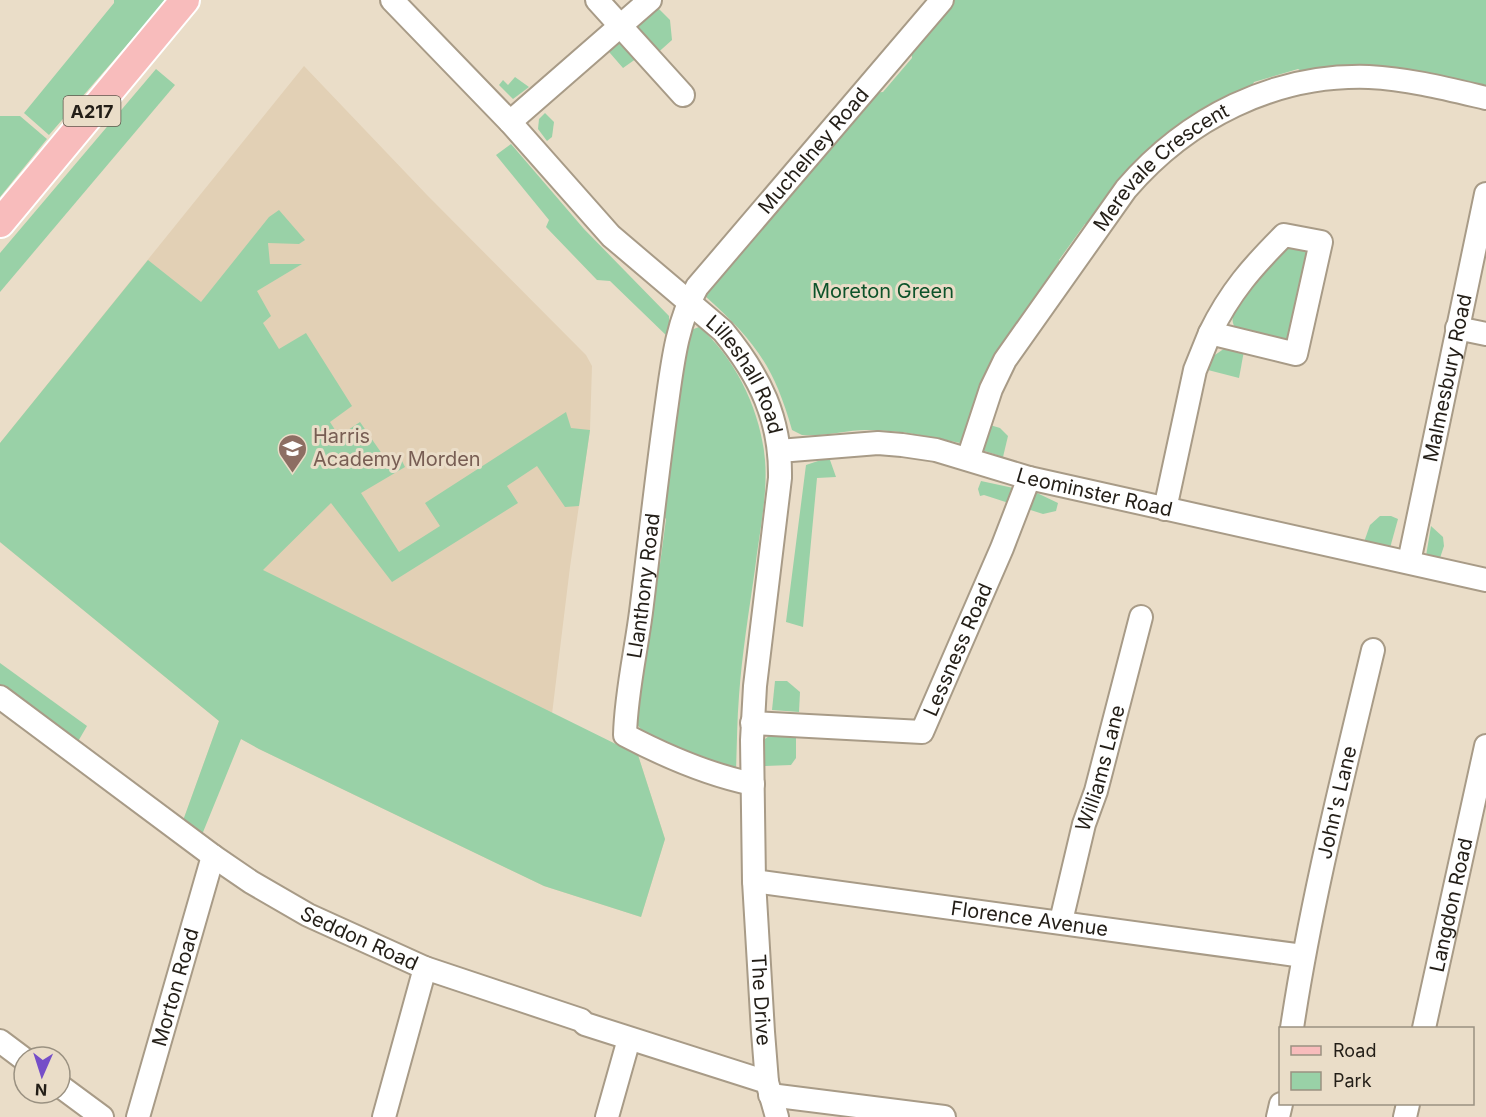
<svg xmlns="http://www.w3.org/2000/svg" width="1486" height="1117" font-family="Inter,sans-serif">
<rect width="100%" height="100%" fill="#eaddc8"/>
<path fill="#e2d0b5" d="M304,66L427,195L586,355L592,366L590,430L570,567L552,714L638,755L665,839L641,917L544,886L259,749L241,739L180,829L219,721L0,542V443Z"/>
<g fill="#99d1a7">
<path d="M114,0H166L49,135L24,113L114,3Z"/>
<path d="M950,0H1486V89L1308,75L1298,69L1254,82L1249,92L1096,222L1085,224L1059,260L1061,270L965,444C933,437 901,430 867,430C846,430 823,437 802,435L792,430C774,366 754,340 705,296L706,291L872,93L883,92L912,58L911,47Z"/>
<path d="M653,3L670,20L672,40L653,57L647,51L623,68L603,45Z"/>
<path d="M156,69L175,85L0,292V253Z"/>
<path d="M515,77L529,87L513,99L499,85L503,80L508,85Z"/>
<path d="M545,113L554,122L552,137L547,141L538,129L539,119Z"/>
<path d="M0,116H20L47,139L0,197Z"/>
<path d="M511,144L584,229L669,316V338L610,281L597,280L546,227L549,220L496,155Z"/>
<path d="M279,210L305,240L299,244L268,243L270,264H302L257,291L271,316L263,323L279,349L306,333L352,406L330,422L339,436L360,422L389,464L401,459L405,467L361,493L399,552L440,526L425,503L566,412L571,428L590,430L579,506L565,507L537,466L507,486L518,503L392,582L331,503L263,570L638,755L665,839L641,917L544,886L259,749L241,739L199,842L180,829L219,721L0,542V443L148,260L201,302L269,217Z"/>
<path d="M1288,245L1308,251L1292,334L1288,339L1282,340C1272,338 1244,335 1236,328C1218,312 1276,258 1288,245Z"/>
<path d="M699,327C736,358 761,412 765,460C768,495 759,534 755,569C749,611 742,654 739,696C737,721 737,745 736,770L729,772L643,732L636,723L652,570L660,564L666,519L659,510L676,375L691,330Z"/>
<path d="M1225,348L1244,351L1239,378L1208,370L1212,357Z"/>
<path d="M990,425L1000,428L1008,436L1003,457L982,450Z"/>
<path d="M821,460H830L836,477L817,478L803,627L786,622L806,465Z"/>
<path d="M981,481L1037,493L1058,503L1056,511L1043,514L984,495L980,496L978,489Z"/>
<path d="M1380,516H1391L1398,519L1390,548L1364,542L1370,525Z"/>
<path d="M1431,526L1443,537L1444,546L1440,558L1426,556Z"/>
<path d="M0,663L87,726L73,750L0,696Z"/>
<path d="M775,681H787L800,692L799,712L772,710Z"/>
<path d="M769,736L796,737V758L791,765L765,766V739Z"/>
</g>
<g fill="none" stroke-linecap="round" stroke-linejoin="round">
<defs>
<g id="minor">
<path id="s1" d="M392,0L510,122L611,236L723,331C760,376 781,419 780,478L755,686L752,740L754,881L763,1032L767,1082L777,1117"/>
<path d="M597,0L683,95"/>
<path d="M510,122L650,0"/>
<path d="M1284,235L1321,242L1296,354L1210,333C1230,292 1252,267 1284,235Z"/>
<path d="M1457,328L1486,334"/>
<path id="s2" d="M779,451L878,443L902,445L936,450L1029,478L1486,580"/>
<path id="s3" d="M968,459L991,389L1005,360L1126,189C1187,118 1274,74 1369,77C1409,79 1448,89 1486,98"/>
<path d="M1165,509L1195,370L1210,333"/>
<path id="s4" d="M1409,562L1486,194"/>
<path id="s5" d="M0,697L213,856L251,882L308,915L425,968L581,1020L585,1024L767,1082"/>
<path id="s6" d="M752,723L922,732L1002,548L1029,478"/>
<path id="s7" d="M753,784C709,775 665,756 625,735C626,691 637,648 642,604C650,539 657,474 666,410C672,368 676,324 697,287L942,0"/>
<path id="s8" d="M754,881L1303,956"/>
<path id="s9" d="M1061,921L1084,824L1096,791L1141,617"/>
<path id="s10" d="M1292,1028C1311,901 1343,776 1373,650"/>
<path id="s11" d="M1424,1028L1486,746"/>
<path d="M0,1041L24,1059"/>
<path d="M60,1086L102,1117"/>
<path d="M770,1095L944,1117"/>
<path id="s12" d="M138,1117L213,856"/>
<path d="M384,1117L425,968"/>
<path d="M607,1117L629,1039"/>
<path d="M1278,1117L1281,1104"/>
<path d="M1405,1117L1408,1104"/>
</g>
<path id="major" d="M0,223L185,0"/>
</defs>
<use href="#minor" stroke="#a89b87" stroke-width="26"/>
<use href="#major" stroke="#fff" stroke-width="32"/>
<use href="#minor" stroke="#fff" stroke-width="22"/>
<use href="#major" stroke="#f8bcbc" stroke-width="28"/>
</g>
<defs>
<symbol id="school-pin" viewBox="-11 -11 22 30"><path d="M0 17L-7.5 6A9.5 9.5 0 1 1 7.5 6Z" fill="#8d6e63" stroke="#eaddc8"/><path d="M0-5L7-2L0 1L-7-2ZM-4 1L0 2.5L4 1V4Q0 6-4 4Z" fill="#fff"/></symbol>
</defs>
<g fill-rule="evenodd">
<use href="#school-pin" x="276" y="432" width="33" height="45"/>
</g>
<g text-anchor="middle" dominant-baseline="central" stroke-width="6" stroke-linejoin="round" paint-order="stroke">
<rect fill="#eaddc8" stroke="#5f574c" stroke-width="1.5" x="63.5" y="96" width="57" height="30" rx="4.5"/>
<g font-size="18" font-weight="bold" fill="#231e17">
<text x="92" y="111">A217</text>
</g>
<g font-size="20" fill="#231e17" stroke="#eaddc8">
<text stroke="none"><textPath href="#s7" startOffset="772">Muchelney Road</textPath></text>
<text stroke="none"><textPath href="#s3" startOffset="356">Merevale Crescent</textPath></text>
<text stroke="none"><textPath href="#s1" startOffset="518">Lilleshall Road</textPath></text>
<text stroke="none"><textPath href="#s4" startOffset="188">Malmesbury Road</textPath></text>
<text stroke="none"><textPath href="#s2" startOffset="322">Leominster Road</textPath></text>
<text stroke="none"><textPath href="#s7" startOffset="288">Llanthony Road</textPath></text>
<text stroke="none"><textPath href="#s6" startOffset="260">Lessness Road</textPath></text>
<text stroke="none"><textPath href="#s9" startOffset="158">Williams Lane</textPath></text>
<text stroke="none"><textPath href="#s10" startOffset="230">John's Lane</textPath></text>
<text stroke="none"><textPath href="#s11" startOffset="126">Langdon Road</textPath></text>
<text stroke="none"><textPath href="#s8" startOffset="278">Florence Avenue</textPath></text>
<text stroke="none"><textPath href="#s5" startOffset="434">Seddon Road</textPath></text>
<text stroke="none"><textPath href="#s12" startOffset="135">Morton Road</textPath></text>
<text stroke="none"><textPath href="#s1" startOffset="1154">The Drive</textPath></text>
</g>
<g font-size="20" fill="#0d532a" stroke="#eaddc8">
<text x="883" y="291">Moreton Green</text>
</g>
<g font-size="20" fill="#785e54" stroke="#eaddc8" text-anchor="start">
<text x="313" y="436">Harris<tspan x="313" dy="23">Academy Morden</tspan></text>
</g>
</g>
<rect x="1279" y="1027" width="195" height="78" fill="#eaddc8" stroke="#9a9181" stroke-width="1.5"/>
<rect x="1291" y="1046" width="30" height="9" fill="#f8bcbc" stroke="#9a9181" stroke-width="1.5"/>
<text x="1333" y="1057" font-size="18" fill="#231e17">Road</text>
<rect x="1291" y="1072" width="30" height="18" fill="#99d1a7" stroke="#9a9181" stroke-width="1.5"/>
<text x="1333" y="1087" font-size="18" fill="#231e17">Park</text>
<g transform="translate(42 1075) rotate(183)"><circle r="28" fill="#eaddc8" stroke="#9a9181" stroke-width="1.5"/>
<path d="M0-4.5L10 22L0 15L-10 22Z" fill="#754ec8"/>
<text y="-9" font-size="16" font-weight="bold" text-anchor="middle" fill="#231e17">N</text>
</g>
</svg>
